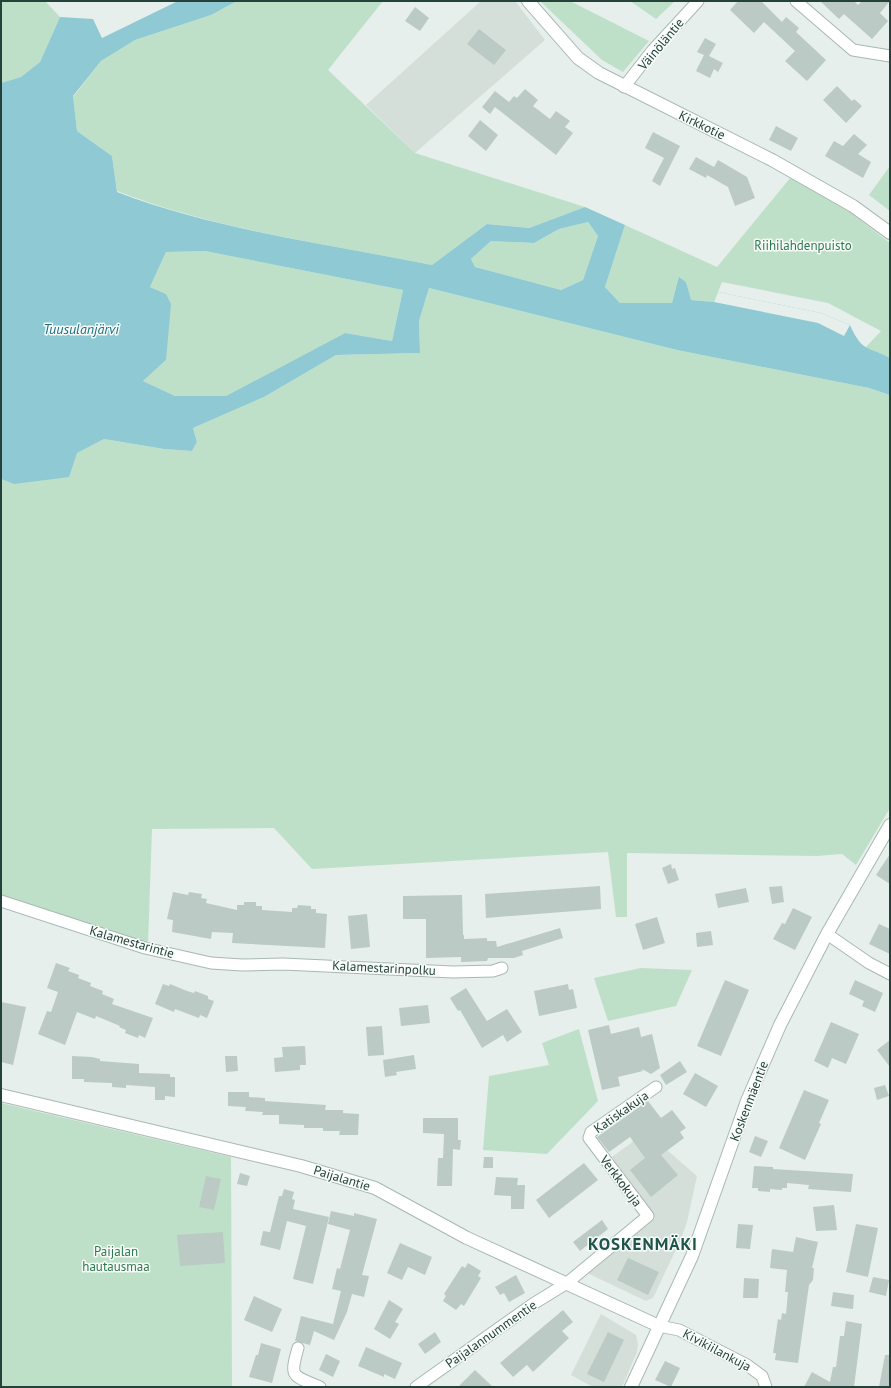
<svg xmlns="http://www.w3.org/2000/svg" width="891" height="1388" font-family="'PT Sans',sans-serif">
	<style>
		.built { fill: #d4dfda }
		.green { fill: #bfe0c8 }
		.water { fill: #8ec9d4; fill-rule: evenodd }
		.pier { fill: #e6efeb }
		.building { fill: #bbcac4 }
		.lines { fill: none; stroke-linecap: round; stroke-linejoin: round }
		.minor-casing { stroke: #a8b8b2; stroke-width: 13 }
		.tertiary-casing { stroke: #a8b8b2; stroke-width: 14 }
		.minor { stroke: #fff; stroke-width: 11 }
		.tertiary { stroke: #fff; stroke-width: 12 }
		.labels { text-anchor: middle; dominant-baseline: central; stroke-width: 3; stroke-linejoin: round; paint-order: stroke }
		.street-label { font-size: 13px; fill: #24423a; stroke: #f7fbf9 }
		.park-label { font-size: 13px; fill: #2d7a4b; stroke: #f7fbf9 }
		.water-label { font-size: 14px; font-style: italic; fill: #1c6f80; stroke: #f7fbf9 }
		.district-label { font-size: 17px; font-weight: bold; letter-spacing: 1px; fill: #1f5548; stroke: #f7fbf9 }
	</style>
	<rect width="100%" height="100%" fill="#e6efeb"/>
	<!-- built -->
	<g class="built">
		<path d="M481,1H515L545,40L415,153L366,105Z"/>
		<path d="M646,1132L697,1176L687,1222L681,1239L653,1298L646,1301L587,1273L655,1218L612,1157Z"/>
		<path d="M601,1314L636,1335L638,1344L637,1352L622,1387H593L571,1375Z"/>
	</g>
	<!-- green -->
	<g class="green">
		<path d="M1,1H45L60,17L40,62L21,77L1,83Z"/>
		<path d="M237,1H383L328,70L415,153L585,207L529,228L487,224L432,265C327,244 217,230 117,191L112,156L77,131L73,97L101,61L135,40L211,15Z"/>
		<path d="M540,1H570L649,41L623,72L602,60Z"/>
		<path d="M630,1H675L656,19Z"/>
		<path d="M890,166V211L869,195Z"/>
		<path d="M791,177L848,211L890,243V358L865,348L881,331L828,303L722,282L714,302L690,300L686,282L680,278L672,303H620L605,287L625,225L717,267Z"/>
		<path d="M588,222L598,236L583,280L561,290L475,267L471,259L491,241L534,243L559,229Z"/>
		<path d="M205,251L403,290L392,341L345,333L226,396H175L143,381L166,360V294L150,287L166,252Z"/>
		<path d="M429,288L677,350L869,388L890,395V808L856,865L842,854L817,856L627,853V917H616L608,852L312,869L274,828L152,829L148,945L1,896V479L14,484L104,439L164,449L192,451L197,442L193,428L264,397L336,355L420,353L419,321Z"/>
		<path d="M641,968L692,970L676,1006L608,1021L594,978Z"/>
		<path d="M579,1029L598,1101L547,1154L483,1150L489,1076L549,1065L542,1043Z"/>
		<path d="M1,1103L231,1157L232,1387H1Z"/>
	</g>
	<!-- water -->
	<path class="water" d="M178,1H237L211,15L135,40L101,61L73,96L77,131L112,156L117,192C216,230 328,244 432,265L487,224L529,228L585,207L625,225L605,287L620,303H672L679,277L686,282L691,300L714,302L718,292L821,313L850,325C862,352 867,346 890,358V395L869,388L677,350L429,288L419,321L420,353L336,355L264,397L193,428L197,442L192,451L164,449L104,439L77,453L69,477L14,484L1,479V83L21,77L40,62L60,17L93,19L102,38ZM588,222L598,236L583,280L561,290L475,267L471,259L491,241L534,243L559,229ZM205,251L403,290L392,341L345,333L226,396H175L143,381L166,360L171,304L166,294L150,287L166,252Z"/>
	<!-- pier -->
	<path class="pier" d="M718,292L821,313L850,325L844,336L818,323L714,302Z"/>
	<!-- building -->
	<g class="building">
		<path d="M738,1H761L782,22L786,17L799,28L796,32L826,60L807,81L785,61L795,51L764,22L754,33L730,10Z"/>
		<path d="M820,1H854L858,5L862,1H890L880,13L888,21L872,39L844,14L839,19Z"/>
		<path d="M415,7L429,18L420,31L405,21Z"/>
		<path d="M479,29L506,50L494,65L467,44Z"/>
		<path d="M705,38L716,44L709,56L723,63L718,72L714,69L710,78L696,71L704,55L697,52Z"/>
		<path d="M837,86L852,101L854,99L862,106L846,123L823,100Z"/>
		<path d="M525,89L538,100L533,106L550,119L556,111L570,121L565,127L573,133L556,155L495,107L490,114L482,107L495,91L509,102L514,96L517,98Z"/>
		<path d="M480,120L498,135L486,151L468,136Z"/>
		<path d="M776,126L798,138L791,151L769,140Z"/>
		<path d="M653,132L680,146L660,186L652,181L664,158L645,148Z"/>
		<path d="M854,134L867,145L858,154L871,162L863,178L825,156L834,141L843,146Z"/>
		<path d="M696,157L714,167L718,160L747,177L755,198L735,206L728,187L707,175L706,178L689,169Z"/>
		<path d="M890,854V884L876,875Z"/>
		<path d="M671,864L672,869L675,868L679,880L668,884L662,868Z"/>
		<path d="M600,886L601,909L486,918L485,894Z"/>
		<path d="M782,886L784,902L772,904L769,887Z"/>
		<path d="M746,888L749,902L718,908L715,894Z"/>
		<path d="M173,892L188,895L189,892L202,894L201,898L207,899L206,903L237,910V905H244V902H256V906H262V910L292,912V908H297L298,905L311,906V909H316V913L327,914L325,948L232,943L233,933L212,932L211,939L172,932L173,920L167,919Z"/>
		<path d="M462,895L463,935H464V939L487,938V941H496L497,947L560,928L563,938L522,951L523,955L514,958H488L487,961L461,962V957L426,958V919H403V896Z"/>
		<path d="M793,908L812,917L795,950L773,939L782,923L785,924Z"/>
		<path d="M367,914L370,947L351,949L348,916Z"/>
		<path d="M657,917L665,943L643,950L635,924Z"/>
		<path d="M879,924L890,929V954L869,944Z"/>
		<path d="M711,931L713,945L697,947L696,933Z"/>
		<path d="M56,963L70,968L68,971L79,975L78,978L91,983L90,986L103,991L102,994L114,999L112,1004L153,1018L145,1038L139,1035L138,1038L125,1033L126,1030L119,1027L120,1026L96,1016L95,1019L77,1012L65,1045L38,1034L47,1011L51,1012L58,992L47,988Z"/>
		<path d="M725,980L749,990L721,1056L697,1046Z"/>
		<path d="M855,980L883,993L875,1012L862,1006L864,1001L849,994Z"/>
		<path d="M163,984L169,986L170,984L187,991L194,993L195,991L208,996V999L214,1001L207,1018L200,1015L199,1018L175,1009L174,1012L155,1004Z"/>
		<path d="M568,984L569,990L573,989L577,1008L539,1016L534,991Z"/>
		<path d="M466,988L487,1021L507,1009L522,1032L507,1042L503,1035L482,1048L460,1010L458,1011L450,998Z"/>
		<path d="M1,1002L26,1007L13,1065L1,1062Z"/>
		<path d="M428,1005L430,1023L401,1026L399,1008Z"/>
		<path d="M831,1022L859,1034L846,1064L832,1058L828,1068L814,1061Z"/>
		<path d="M609,1025L611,1034L639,1027L641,1037L652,1034L660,1068L651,1074L642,1069L643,1071L618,1077L620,1086L602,1090L588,1030Z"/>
		<path d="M382,1026L384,1055L368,1056L366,1027Z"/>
		<path d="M890,1040V1067L877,1050Z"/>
		<path d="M305,1046L306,1065H300V1070L275,1072L274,1058L283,1057L282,1047Z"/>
		<path d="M414,1055L416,1069L396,1072L397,1075L385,1077L383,1060Z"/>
		<path d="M72,1056L92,1057L100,1059V1061L139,1064V1073L170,1074V1077H175V1097L165,1096V1100H155V1087L126,1085V1088L112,1087V1083L84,1082V1079H72Z"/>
		<path d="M225,1056H237L238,1071L226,1072Z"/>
		<path d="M680,1061L687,1072L666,1085L660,1075Z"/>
		<path d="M695,1073L718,1086L706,1107L683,1094Z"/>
		<path d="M885,1085L889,1096L877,1100L874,1088Z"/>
		<path d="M804,1090L829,1100L819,1123L821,1124L805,1160L779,1148Z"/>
		<path d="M228,1092H249V1097L265,1098V1101L326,1105L325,1110H343V1113L359,1114L358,1135H339L340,1131H323V1128H304V1125L279,1124V1115H262L263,1112L245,1111L246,1107L228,1106Z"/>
		<path d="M648,1101L661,1118L672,1110L686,1128L680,1132L684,1138L661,1155L678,1175L651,1197L630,1170L645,1158L630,1137L609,1152L597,1137Z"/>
		<path d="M423,1118H458V1140H461L460,1150L453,1149L452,1186H437L438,1158H443L444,1134L423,1133Z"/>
		<path d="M755,1136L768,1141L761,1157L749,1152Z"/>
		<path d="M484,1157H493V1168H483Z"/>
		<path d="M584,1163L598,1180L549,1218L536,1200Z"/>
		<path d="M754,1166L773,1167V1169L853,1174L851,1192L808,1189L809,1185L787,1183V1188H782V1190L770,1189V1192L758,1191V1188H752Z"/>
		<path d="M240,1173L250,1176L247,1186L237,1184Z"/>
		<path d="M206,1176L221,1179L214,1210L199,1207Z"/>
		<path d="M496,1177L518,1178L517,1185H525L524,1209H511V1196L494,1195Z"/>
		<path d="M284,1189L294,1192L292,1199L295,1200L293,1209L329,1217L313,1284L293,1279L306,1226L287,1221L280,1250L260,1245L263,1231L270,1232L279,1196H282Z"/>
		<path d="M834,1205L837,1230L816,1231L813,1207Z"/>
		<path d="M331,1211L354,1216V1213L377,1219L362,1275L369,1276L364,1297L352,1294L347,1312L334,1340L314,1331L310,1345L295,1341L301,1316L333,1324L341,1291L332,1289L337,1268L340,1269L350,1230L328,1224Z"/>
		<path d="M602,1220L608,1229L580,1251L573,1242Z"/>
		<path d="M738,1224L753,1225L750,1249L736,1248Z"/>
		<path d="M856,1224L878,1228L868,1277L846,1272Z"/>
		<path d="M223,1232L225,1263L180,1266L177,1235Z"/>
		<path d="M796,1237L818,1242L812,1268H814L813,1280L809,1285L798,1363L775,1360L776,1353H773L778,1319L781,1320L782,1313L786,1314L788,1292H785L787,1270L770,1268L772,1249L793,1252Z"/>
		<path d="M400,1243L432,1257L425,1275L408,1267L402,1280L387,1273Z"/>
		<path d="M628,1258L659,1272L648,1295L617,1280Z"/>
		<path d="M468,1263L481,1271L478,1276L481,1278L464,1306L461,1304L456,1310L443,1301L446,1296L444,1294L462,1266L465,1268Z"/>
		<path d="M516,1275L525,1293L509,1302L504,1293L500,1295L495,1287Z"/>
		<path d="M873,1277L889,1280L886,1296L869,1292Z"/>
		<path d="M744,1278L759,1279L758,1298H743Z"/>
		<path d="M833,1292L854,1295L853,1309L831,1306Z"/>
		<path d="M254,1296L282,1309L272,1332L244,1320Z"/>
		<path d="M389,1300L403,1309L395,1322L399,1324L390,1339L374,1329Z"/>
		<path d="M563,1310L573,1322L562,1331L569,1338L533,1372L527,1365L513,1377L500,1363Z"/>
		<path d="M846,1321L862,1324L854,1387H804L812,1372L830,1382L833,1367H836L840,1336H844Z"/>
		<path d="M435,1332L441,1342L425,1354L418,1344Z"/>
		<path d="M608,1332L624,1340L604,1382L587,1374Z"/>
		<path d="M261,1343L281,1349L272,1383L249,1377L256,1355H258Z"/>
		<path d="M366,1347L402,1363L395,1379L384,1374V1377L358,1366Z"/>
		<path d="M326,1354L340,1361L333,1377L319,1370Z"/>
		<path d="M885,1355H890V1387H879Z"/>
		<path d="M665,1361L680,1368L671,1387L655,1380Z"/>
		<path d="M475,1370L493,1387H458Z"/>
	</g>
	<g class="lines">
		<defs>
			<g id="minor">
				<path d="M796,1L853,50L890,56"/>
				<path d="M624,87L652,51L698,1"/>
				<path d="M1,901L145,948L211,963L242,965L283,964L453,972L493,971L502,968"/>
				<path d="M827,934L869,963L890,974"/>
				<path d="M659,1326L679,1330L747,1365L762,1376L766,1387"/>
				<path d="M298,1348C289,1379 293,1375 320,1387"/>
				<path d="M416,1387L533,1304L567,1283L648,1216L589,1138L591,1132L656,1087"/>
			</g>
			<g id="tertiary">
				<path d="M528,1L578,58L599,73L772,160L853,206L890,233"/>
				<path d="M1,1095L301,1166L375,1188L467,1238L659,1326"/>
				<path d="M631,1387L692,1256L747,1101L780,1025L827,934L890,825"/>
			</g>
		</defs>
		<!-- minor casing -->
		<use href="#minor" class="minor-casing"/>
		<!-- tertiary casing -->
		<use href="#tertiary" class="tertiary-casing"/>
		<!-- minor -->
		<use href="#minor" class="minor"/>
		<!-- tertiary -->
		<use href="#tertiary" class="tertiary"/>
	</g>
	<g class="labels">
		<!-- street labels -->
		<g class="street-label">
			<text transform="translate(661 44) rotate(-50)">Väinöläntie</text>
			<text transform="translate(702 125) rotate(26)">Kirkkotie</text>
			<text transform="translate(132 942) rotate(16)">Kalamestarintie</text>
			<text transform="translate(384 968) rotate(3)">Kalamestarinpolku</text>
			<text transform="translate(749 1101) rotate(-69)">Koskenmäentie</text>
			<text transform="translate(621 1112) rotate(-35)">Katiskakuja</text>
			<text transform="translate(342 1178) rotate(17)">Paijalantie</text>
			<text transform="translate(621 1181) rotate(53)">Verkkokuja</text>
			<text transform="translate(491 1334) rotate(-35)">Paijalannummentie</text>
			<text transform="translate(717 1350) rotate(28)">Kivikiilankuja</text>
		</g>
		<!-- park labels -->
		<g class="park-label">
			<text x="803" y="245">Riihilahdenpuisto</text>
			<text x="116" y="1251">Paijalan<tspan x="116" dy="15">hautausmaa</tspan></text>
		</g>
		<!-- water labels -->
		<g class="water-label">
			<text x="81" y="329">Tuusulanjärvi</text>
		</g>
		<!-- district labels -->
		<g class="district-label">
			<text x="643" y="1244">KOSKENMÄKI</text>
		</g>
	</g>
	<!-- border -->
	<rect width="891" height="1388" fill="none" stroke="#24423a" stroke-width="4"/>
</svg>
